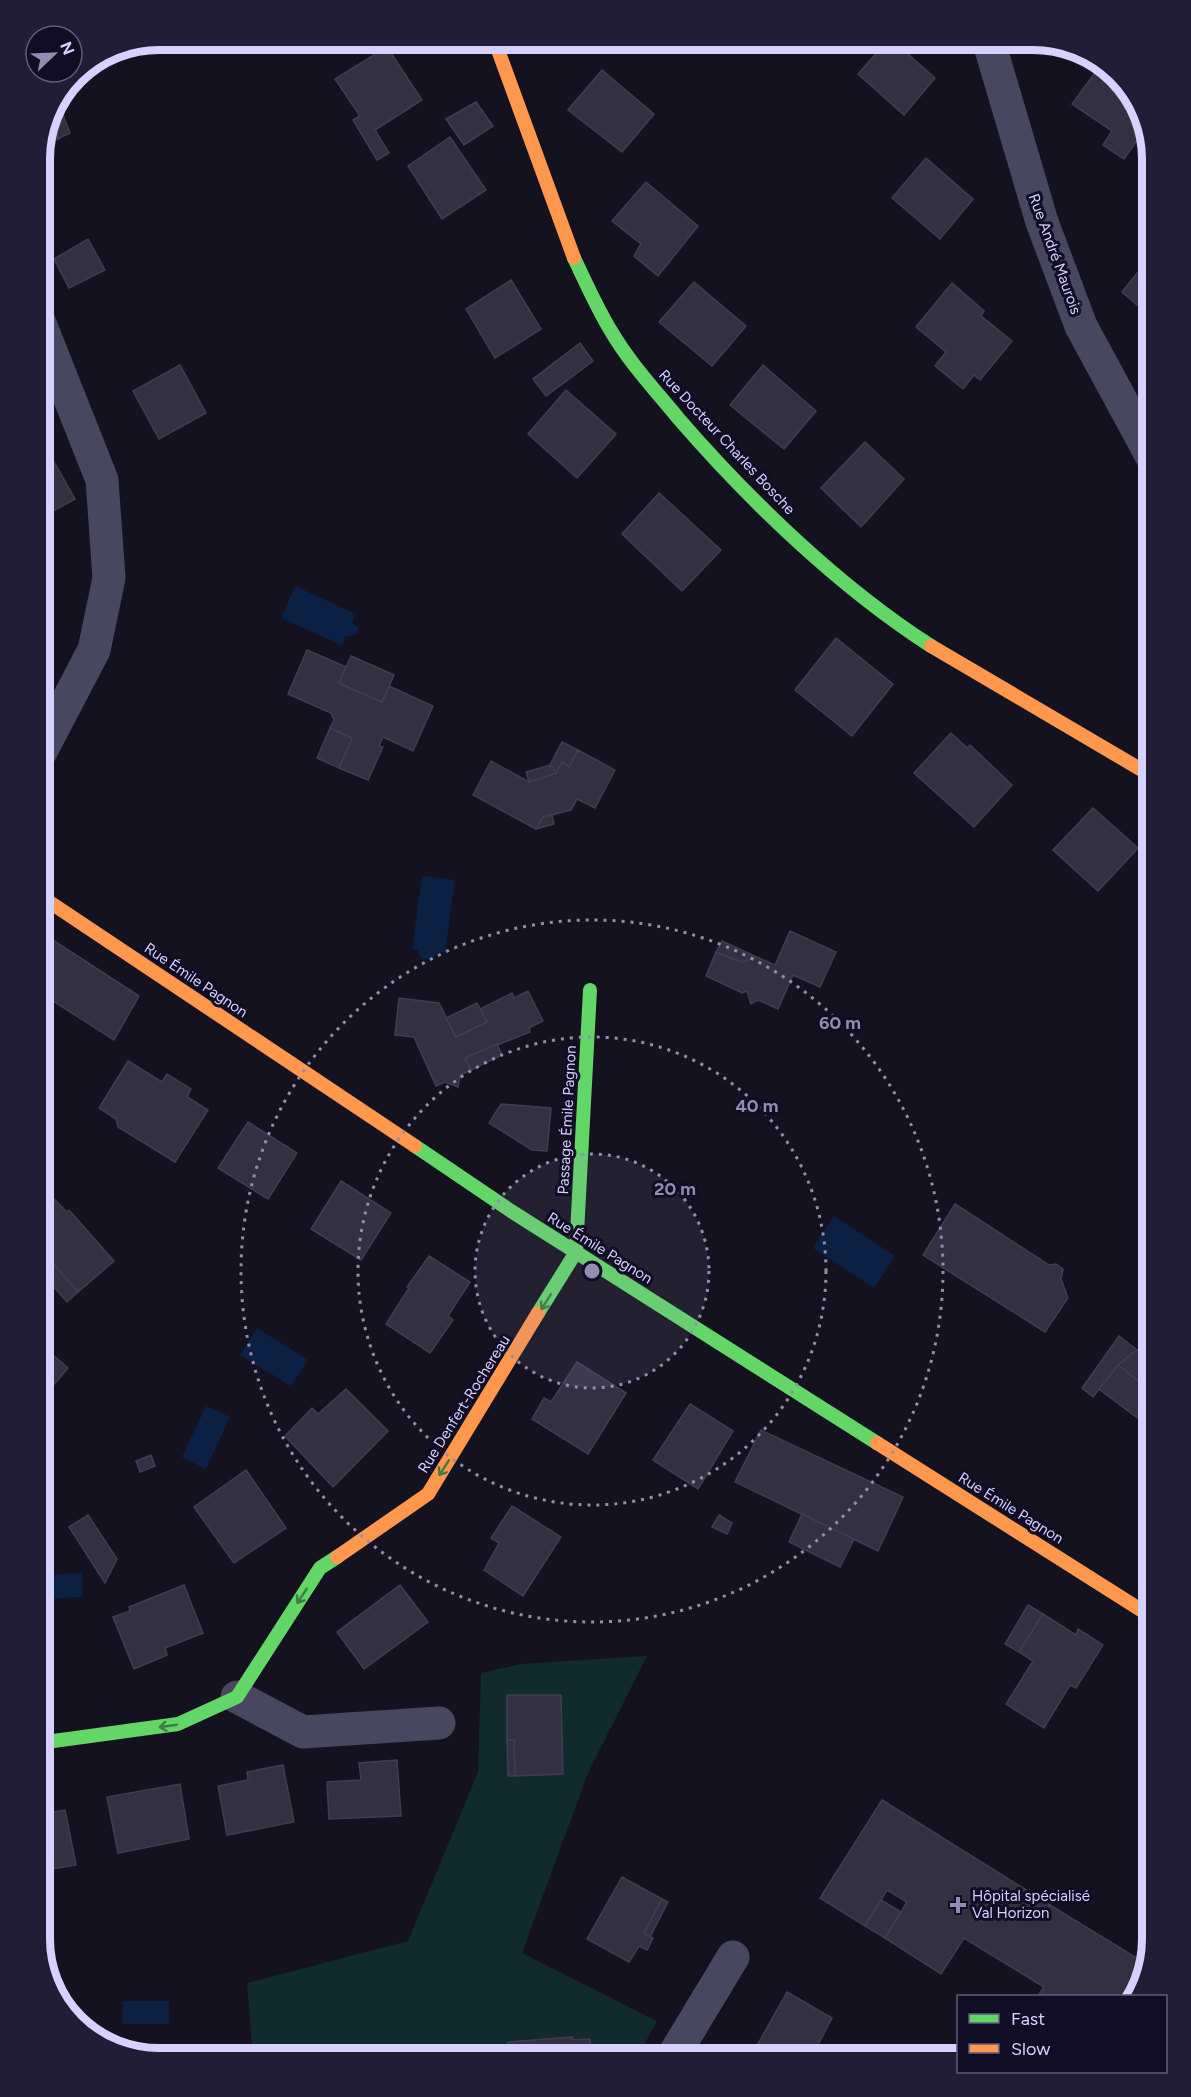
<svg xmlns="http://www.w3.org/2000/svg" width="1191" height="2097" font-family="Figtree,sans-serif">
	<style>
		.green { fill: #112a2b }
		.water { fill: #0b2043 }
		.building { fill: #323041; stroke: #413c53; stroke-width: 1.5 }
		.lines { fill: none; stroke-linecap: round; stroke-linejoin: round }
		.street { stroke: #484760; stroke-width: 33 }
		.fast { stroke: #63d668; stroke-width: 14 }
		.slow { stroke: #ff974d; stroke-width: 14 }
		.oneway { stroke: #3e7c49 }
		.ring { fill: none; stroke: #928eb1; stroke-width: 3; stroke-dasharray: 3 6 }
		.poi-dot { fill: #928eb1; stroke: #110d24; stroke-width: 2 }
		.labels { text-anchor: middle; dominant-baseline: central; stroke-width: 6; stroke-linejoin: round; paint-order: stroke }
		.street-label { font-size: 15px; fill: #d6d1ff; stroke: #110d24 }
		.poi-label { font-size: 15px; fill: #d6d1ff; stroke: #110d24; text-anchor: start }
		.rim { fill: none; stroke: #d6d1ff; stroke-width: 8 }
		.centre { fill: #928eb1; stroke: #110d24; stroke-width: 3 }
		.ring-label { font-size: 18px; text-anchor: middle; font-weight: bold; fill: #928eb1; stroke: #110d24; stroke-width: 6; stroke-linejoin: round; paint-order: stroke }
	</style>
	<rect width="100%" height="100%" fill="#14121f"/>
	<!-- green -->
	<path class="green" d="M647,1656L588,1773L522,1953L657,2021L637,2058H253L247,1983L408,1941L478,1772L481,1673L521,1664Z"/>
	<!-- water -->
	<g class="water">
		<path d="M295,586L356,614L352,622L358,628L356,635L345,637L342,645L281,618Z"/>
		<path d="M422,876L455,880L445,953L439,952L431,960L421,958L418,950L412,949Z"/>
		<path d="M834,1216L895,1256L874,1288L813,1248Z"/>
		<path d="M257,1328L308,1360L291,1386L240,1355Z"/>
		<path d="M206,1406L230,1417L206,1469L182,1457Z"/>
		<path d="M82,1573L83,1597L39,1599V1575Z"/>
		<path d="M123,2001H169V2024H122Z"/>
	</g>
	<!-- building -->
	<g class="building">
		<path d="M889,39H896L911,52L909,55L935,78L904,115L858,74Z"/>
		<path d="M387,47L422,100L375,130L389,153L377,160L353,120L360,116L335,79Z"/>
		<path d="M1102,63L1140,106L1145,129L1124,159L1103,145L1112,131L1072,104Z"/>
		<path d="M602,70L654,114L622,152L568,110Z"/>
		<path d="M57,100L70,133L58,139L48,114Z"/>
		<path d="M476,102L493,126L464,145L446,119Z"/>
		<path d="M48,114L58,139L40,146Z"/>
		<path d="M450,137L486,190L442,219L408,166Z"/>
		<path d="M926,158L973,199L940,239L892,198Z"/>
		<path d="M646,182L698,226L658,276L634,256L641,244L612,221Z"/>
		<path d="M88,239L105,270L69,288L54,259Z"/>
		<path d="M1152,255V318L1122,292Z"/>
		<path d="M511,280L541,329L495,358L466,309Z"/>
		<path d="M694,282L746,326L712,366L659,322Z"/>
		<path d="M952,283L984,311L981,316L1012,341L980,380L974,375L963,389L935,366L946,352L916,327Z"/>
		<path d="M580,343L593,361L546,396L533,379Z"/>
		<path d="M180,365L206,413L159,439L133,391Z"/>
		<path d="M763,365L816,411L784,449L730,405Z"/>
		<path d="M566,390L616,434L577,478L528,434Z"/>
		<path d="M39,436L49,453L39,457Z"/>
		<path d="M865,442L904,479L861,527L821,488Z"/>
		<path d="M49,453L75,499L39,519V457Z"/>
		<path d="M659,493L721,550L682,591L622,534Z"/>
		<path d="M836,638L893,684L852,736L795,690Z"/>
		<path d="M307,650L346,667L339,683L382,702L389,686L433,706L413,751L383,737L379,746L383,747L368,780L339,768L352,738L330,728L334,720L331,713L288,694Z"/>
		<path d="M351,656L394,675L382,702L339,683Z"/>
		<path d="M330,728L352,738L339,768L317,758Z"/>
		<path d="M951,733L967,748L970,745L1012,785L974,827L914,773Z"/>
		<path d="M562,742L578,750L569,767L562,762L556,773L550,765Z"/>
		<path d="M578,750L615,770L595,808L577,799L571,810L543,817L536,829L473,795L491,761L529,782L556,773L562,762L569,767Z"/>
		<path d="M550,765L556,773L529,782L526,772Z"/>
		<path d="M1093,808L1138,848L1098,891L1053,850Z"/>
		<path d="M552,815L554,824L536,829L543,817Z"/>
		<path d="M1152,827V850L1142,840Z"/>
		<path d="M39,931L139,996L114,1040L39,992Z"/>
		<path d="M790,931L836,952L820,987L793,975L778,1009L758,1000L751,1004L747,991L742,993L706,976L716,952L741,962L757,957L775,965Z"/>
		<path d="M722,941L757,957L741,962L716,952Z"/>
		<path d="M528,991L543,1021L529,1028L530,1032L465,1058L471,1070L460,1075L458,1087L445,1082L436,1086L414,1037L395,1035L399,998L439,1003L456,1037L487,1022L480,1009L512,993L514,998Z"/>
		<path d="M477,1003L487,1022L456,1037L446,1018Z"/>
		<path d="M497,1044L502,1055L471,1070L465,1058Z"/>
		<path d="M128,1061L162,1082L167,1074L191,1089L187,1097L208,1110L175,1162L118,1127L116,1119L99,1108Z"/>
		<path d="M501,1104L551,1108L547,1151L532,1150L489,1123Z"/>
		<path d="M248,1122L297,1153L268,1199L218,1168Z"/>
		<path d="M341,1181L391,1213L361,1260L311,1229Z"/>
		<path d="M49,1194L67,1212L69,1210L114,1261L78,1292L39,1248V1203Z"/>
		<path d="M955,1204L1049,1265L1056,1264L1063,1269L1061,1279L1068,1298L1045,1332L923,1255Z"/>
		<path d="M46,1256L78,1292L67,1302L39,1270V1262Z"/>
		<path d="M429,1256L470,1282L448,1316L453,1320L430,1353L386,1324L409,1288L407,1287Z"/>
		<path d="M1119,1336L1137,1350L1118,1365L1093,1397L1082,1388Z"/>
		<path d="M39,1343L68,1368L39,1402Z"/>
		<path d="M1137,1350L1152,1361V1381L1147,1388L1118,1365Z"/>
		<path d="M577,1362L626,1393L588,1454L532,1419L544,1398L551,1402Z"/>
		<path d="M1118,1365L1152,1392L1151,1428L1099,1389Z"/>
		<path d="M346,1389L388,1431L333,1487L285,1436L312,1408L318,1414Z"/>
		<path d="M690,1404L733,1431L698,1489L653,1460Z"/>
		<path d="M761,1430L903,1497L878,1551L735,1482Z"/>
		<path d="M151,1455L155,1466L140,1472L136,1461Z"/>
		<path d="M246,1470L286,1528L234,1563L194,1507Z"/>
		<path d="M512,1506L561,1537L523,1596L484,1570L499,1543L491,1538Z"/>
		<path d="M802,1514L854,1539L840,1567L789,1542Z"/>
		<path d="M88,1515L117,1559L105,1583L69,1527Z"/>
		<path d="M719,1515L732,1523L727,1534L712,1527Z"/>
		<path d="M184,1585L203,1633L165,1648L167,1655L134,1669L113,1617L130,1611L129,1607Z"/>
		<path d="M400,1585L428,1622L364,1669L337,1632Z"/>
		<path d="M1028,1605L1043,1614L1019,1652L1005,1644Z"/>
		<path d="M1043,1614L1076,1635L1078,1629L1103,1645L1076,1688L1070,1685L1044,1728L1006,1704L1033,1661L1019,1652Z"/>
		<path d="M39,1618H43L46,1668H39Z"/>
		<path d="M507,1695H561L563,1774L515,1776L514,1740H507Z"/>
		<path d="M507,1740H514L515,1776H508Z"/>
		<path d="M397,1760L401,1816L329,1819L327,1782L361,1780L359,1763Z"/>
		<path d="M283,1765L294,1822L227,1835L218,1786L248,1780L247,1772Z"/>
		<path d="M180,1784L189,1839L118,1853L107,1797Z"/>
		<path d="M882,1800L1028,1891L1024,1899L1045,1912L1050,1905L1145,1963L1134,1996H1038L1044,1987L964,1938L941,1974L885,1938L907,1902L887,1890L865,1926L820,1898Z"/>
		<path d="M65,1810L76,1865L39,1871V1814Z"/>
		<path d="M622,1877L662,1899L644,1933L653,1938L647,1950L639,1946L629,1962L587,1939Z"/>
		<path d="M1028,1891L1050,1905L1045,1912L1024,1899Z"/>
		<path d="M662,1899L668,1902L650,1937L644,1933Z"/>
		<path d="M881,1900L901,1912L885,1938L865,1926Z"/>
		<path d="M787,1992L832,2018L811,2058H750Z"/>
		<path d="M572,2037L574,2040L590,2039L591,2058H509L508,2042Z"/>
		<path d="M338,2045L340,2058H270V2053Z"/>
		<path d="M442,2053V2058H373Z"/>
	</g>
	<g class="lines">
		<!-- street -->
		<g class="street">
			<path d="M988,39L1042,222L1081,326L1152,457"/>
			<path d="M39,755L94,650L109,578L102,480L39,321"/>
			<path d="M237,1697L303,1732L439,1723"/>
			<path d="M672,2058L733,1957"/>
		</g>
		<!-- fast -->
		<g class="fast">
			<path d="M574,258C586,283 597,308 611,331C629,362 655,390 678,418C749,500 839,587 931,646"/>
			<path d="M415,1146L511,1211L877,1443"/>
			<path d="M538,1313L576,1252L590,990"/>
			<path d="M39,1743L178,1724L237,1697L320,1568L337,1557"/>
		</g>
		<!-- slow -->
		<g class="slow">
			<path d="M494,39L574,258"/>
			<path d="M931,646L1152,776"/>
			<path d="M39,895L415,1146"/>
			<path d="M877,1443L1152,1617"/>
			<path d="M337,1557L428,1494L538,1313"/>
		</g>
	</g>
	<!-- one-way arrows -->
	<defs><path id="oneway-shaft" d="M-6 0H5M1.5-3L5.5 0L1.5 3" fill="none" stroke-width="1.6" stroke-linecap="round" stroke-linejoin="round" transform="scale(1.5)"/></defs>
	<g class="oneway">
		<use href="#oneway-shaft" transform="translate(546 1302) rotate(122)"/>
		<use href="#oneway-shaft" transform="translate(444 1468) rotate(122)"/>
		<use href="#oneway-shaft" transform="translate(302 1596) rotate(123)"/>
		<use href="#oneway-shaft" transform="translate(168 1726) rotate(172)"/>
	</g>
	<!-- distance rings -->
	<circle cx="592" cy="1271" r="117" fill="#928eb1" fill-opacity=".12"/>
	<g class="ring">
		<circle cx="592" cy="1271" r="117"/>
		<circle cx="592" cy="1271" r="234"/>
		<circle cx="592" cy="1271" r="351"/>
	</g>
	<!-- markers -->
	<path class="poi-dot" d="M955 1896h6v6h6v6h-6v6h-6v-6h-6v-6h6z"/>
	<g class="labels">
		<!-- street labels -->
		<g class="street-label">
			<text transform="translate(1055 254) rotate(70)">Rue André Maurois</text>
			<text transform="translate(727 442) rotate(47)">Rue Docteur Charles Bosche</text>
			<text transform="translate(196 980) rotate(34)">Rue Émile Pagnon</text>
			<text transform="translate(567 1120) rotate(-87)">Passage Émile Pagnon</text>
			<text transform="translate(600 1248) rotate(32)">Rue Émile Pagnon</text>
			<text transform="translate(464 1404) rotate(-58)">Rue Denfert-Rochereau</text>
			<text transform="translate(1011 1508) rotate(32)">Rue Émile Pagnon</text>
		</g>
		<!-- poi labels -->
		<g class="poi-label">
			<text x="972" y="1896">Hôpital spécialisé<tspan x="972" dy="17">Val Horizon</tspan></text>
		</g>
	</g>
	<!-- crop -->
	<path d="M0 0H1191V2097H0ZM159 50H1033A109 109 0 0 1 1142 159V1939A109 109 0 0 1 1033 2048H159A109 109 0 0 1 50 1939V159A109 109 0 0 1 159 50Z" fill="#211d36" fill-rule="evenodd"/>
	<path class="rim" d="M159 50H1033A109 109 0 0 1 1142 159V1939A109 109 0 0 1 1033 2048H159A109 109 0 0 1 50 1939V159A109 109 0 0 1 159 50Z"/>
	<circle cx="592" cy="1271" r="9" class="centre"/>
	<g class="ring-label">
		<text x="840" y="1029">60 m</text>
		<text x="757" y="1112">40 m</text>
		<text x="675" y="1195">20 m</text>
	</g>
	<!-- legend -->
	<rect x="957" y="1995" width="210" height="78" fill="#110d24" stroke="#605b7c" stroke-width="1.5"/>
	<rect x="969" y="2014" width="30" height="9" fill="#63d668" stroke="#605b7c" stroke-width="1.5"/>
	<text x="1011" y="2025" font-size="18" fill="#d6d1ff">Fast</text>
	<rect x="969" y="2044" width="30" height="9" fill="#ff974d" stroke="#605b7c" stroke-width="1.5"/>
	<text x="1011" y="2055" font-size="18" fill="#d6d1ff">Slow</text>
	<!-- north arrow -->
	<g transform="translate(54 54) rotate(67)"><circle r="28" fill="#110d24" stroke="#605b7c" stroke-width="1.5"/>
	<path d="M0-4.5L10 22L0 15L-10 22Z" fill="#928eb1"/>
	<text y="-9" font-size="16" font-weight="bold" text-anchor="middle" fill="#d6d1ff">N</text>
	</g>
</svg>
